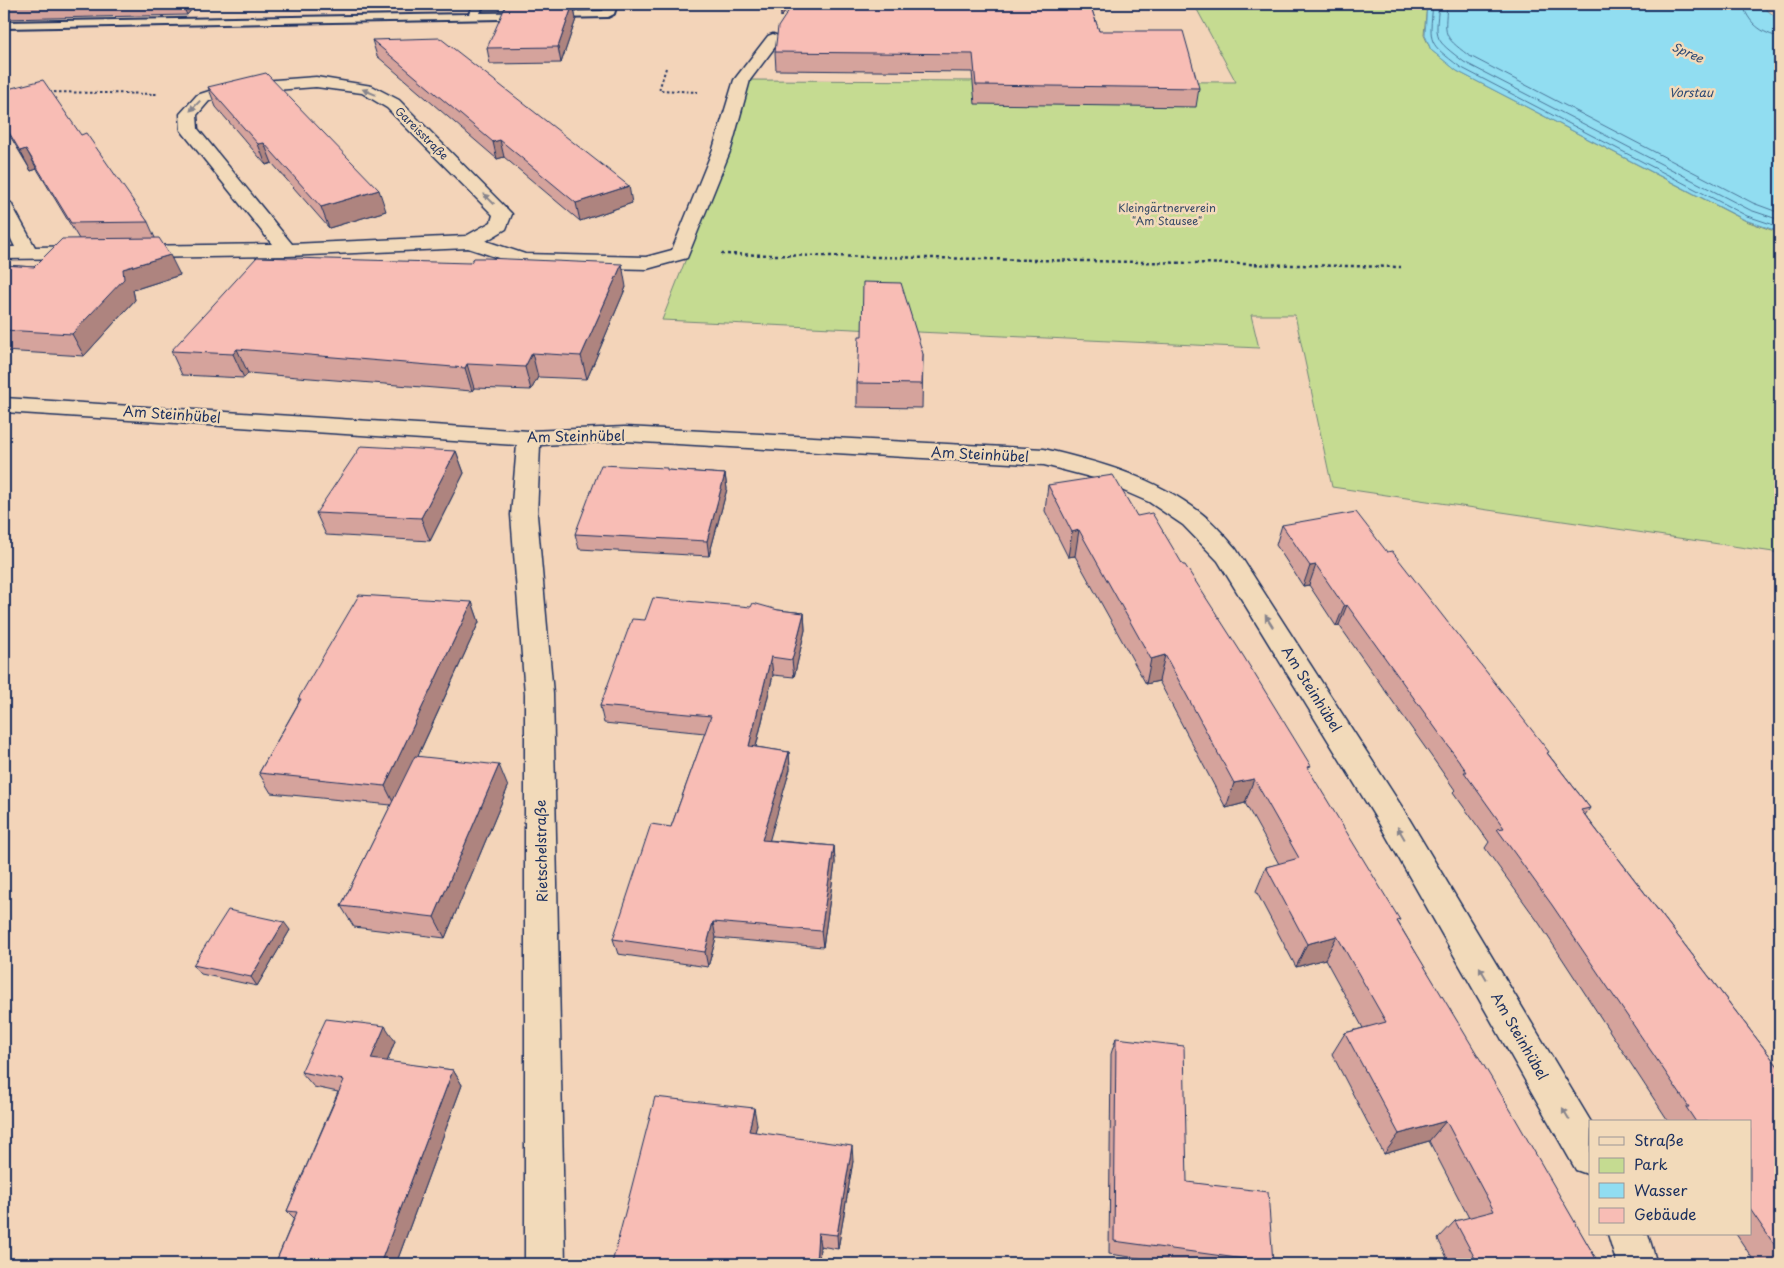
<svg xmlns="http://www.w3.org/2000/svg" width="1784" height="1268" font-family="'Playpen Sans',sans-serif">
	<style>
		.green { fill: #c5db91; stroke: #708578 }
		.water { fill: #91ddf1; stroke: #6297b6 }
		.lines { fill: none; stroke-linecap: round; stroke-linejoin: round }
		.shore { stroke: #4a7599; stroke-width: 1 }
		.lane-casing { stroke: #1b2f5e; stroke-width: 4 }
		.street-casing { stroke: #1b2f5e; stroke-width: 3 }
		.path-far1 { stroke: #1b2f5e; stroke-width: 2; stroke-dasharray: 2.5 2.5; stroke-linecap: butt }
		.path { stroke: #1b2f5e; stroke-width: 2.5; stroke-dasharray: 3 3; stroke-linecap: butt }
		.lane { fill: #f2daba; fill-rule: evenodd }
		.street { fill: #f2daba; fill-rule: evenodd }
		.wall { fill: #d5a39c; stroke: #1b2f5e }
		.shaded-wall { fill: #ae847f; stroke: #1b2f5e }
		.building { fill: #f8bdb5; stroke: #1b2f5e }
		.oneway { fill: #86848c }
		.labels { text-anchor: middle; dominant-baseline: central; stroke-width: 5; stroke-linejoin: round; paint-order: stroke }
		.far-street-label { font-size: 11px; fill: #1b2f5e; stroke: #f2daba }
		.far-park-label { font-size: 11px; fill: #344966; stroke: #f2daba }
		.far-water-label { font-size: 12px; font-style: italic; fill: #2d4974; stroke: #f2daba }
		.street-label { font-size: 14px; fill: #1b2f5e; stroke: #f2daba }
	</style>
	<rect width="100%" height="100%" fill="#f3d4b9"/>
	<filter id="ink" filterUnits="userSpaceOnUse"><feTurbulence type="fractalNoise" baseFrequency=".02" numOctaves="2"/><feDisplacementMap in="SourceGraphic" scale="10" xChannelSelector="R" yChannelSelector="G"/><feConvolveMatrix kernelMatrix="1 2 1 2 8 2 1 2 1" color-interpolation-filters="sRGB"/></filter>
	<g filter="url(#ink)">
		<!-- green -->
		<path class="green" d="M1194,4H1427L1424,35L1431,50L1457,71L1746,221L1780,233V553L1332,487L1295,315H1251L1259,348L662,320L689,251L742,80L1236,82Z"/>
		<!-- water -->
		<path class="water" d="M1427,4H1759L1780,20V232L1745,220L1457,71L1431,50L1425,35Z"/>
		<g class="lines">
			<!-- shore -->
			<g class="shore">
				<path d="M1433,4C1429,45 1428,42 1460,67L1747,216L1780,227"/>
				<path d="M1439,4C1435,42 1434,38 1464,62L1750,210L1780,220"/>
				<path d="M1447,4C1445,36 1442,35 1468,55L1753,203L1780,213"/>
				<path d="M1743,4C1747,22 1762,34 1780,37"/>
			</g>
			<defs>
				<path id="lane" d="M474,4H484L480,13L603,11L606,4H617L614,14L608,17L4,28V22L469,14Z"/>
				<g id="street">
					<path d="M773,34L778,36L781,39L750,80L731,149L687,258L647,269L523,266L468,248L287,256L130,258L123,256L120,252L123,248L130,246L272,244L184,134L181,130L180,114L197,95L234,83L316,77L372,86L399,100L512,214L506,229L486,241L525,254L646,257L672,250L713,149L734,80L768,36ZM316,87L362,93L387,108L493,215L491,222L466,236L292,244L198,129L197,115L209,101L236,93Z"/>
					<path d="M4,201L11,203L13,207L35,247L87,246L94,248L97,252L94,256L87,258L4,259V247H15L4,225Z"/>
					<path d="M4,398L529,431L625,427L1044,449C1099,462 1155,477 1201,513C1214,523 1225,536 1236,549L1402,807L1591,1122L1590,1175L1576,1170L1380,825L1218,561L1183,525L1149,502L1094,478L1044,465L625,441L540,445L537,515L553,694L565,1264H525V694L511,515L517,445L4,412Z"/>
					<path d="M1608,1234H1648L1657,1264H1617Z"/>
				</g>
			</defs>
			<!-- lane casing -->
			<use href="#lane" class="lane-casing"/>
			<!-- street casing -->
			<use href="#street" class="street-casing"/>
			<!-- path-far1 -->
			<g class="path-far1">
				<path d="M666,68L659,90L698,92"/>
				<path d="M49,92L158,94"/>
			</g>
			<!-- path -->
			<path class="path" d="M721,254L1401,267"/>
			<!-- lane -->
			<use href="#lane" class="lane"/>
			<!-- street -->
			<use href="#street" class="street"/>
		</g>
		<!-- wall -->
		<g class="wall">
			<path d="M4,4H196L187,15L4,19Z"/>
			<path d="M512,4H582L579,10H574L576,19L561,63L490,64L487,48L512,5Z"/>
			<path d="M781,4H1090L1099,31L1199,88L1196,107L975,104L972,72L776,70L775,52L792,5H791L781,17Z"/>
			<path d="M372,40L632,203L580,221L504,157L497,159L377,56Z"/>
			<path d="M208,87L386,211L329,228L272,163L266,165L216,107Z"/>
			<path d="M4,90L81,135L148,222L155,238L180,275L133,290L135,300L84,356L4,351V265L34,267L79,239L37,169L31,171L4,126Z"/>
			<path d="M470,263L626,287L587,379L538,377L531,390L474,388L472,391L248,373L244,378L182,375L171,351Z"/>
			<path d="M923,354L922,408L857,407V383Z"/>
			<path d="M456,451L464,473L430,541L326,535L316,513Z"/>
			<path d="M668,470L725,474L727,489L709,556L579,549L575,534Z"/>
			<path d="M1048,485L1137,516L1183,565L1309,771L1599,1264H1450L1438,1239L1455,1221L1469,1218L1429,1141L1384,1154L1332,1054L1345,1033L1363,1028L1325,959L1296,967L1256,891L1266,867L1279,864L1245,803L1226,808L1159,681L1146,684L1075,556L1068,557L1045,511Z"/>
			<path d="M1282,525L1387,552L1548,754L1590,808L1585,815L1780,1069V1264H1756L1736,1234H1750V1122H1669L1539,923L1485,848L1489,842L1453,792L1455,790L1339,625L1336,626L1309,585L1303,586L1276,545Z"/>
			<path d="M472,602L479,622L418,756L508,787L445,938L354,927L341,906L391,805L271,793L259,773L299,702L298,699Z"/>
			<path d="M778,610L804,613L805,630L794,677L773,675L756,747L789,752L790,769L769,840L834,846L835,863L823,947L716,938L708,967L618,954L613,939L671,827L705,733L604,723L600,706L645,620Z"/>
			<path d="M290,930L257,986L201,974L193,965Z"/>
			<path d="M1116,1038L1187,1182L1273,1263L1272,1264H1181L1109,1254L1111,1054Z"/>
			<path d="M395,1041L387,1062L453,1070L462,1085L396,1264H275L294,1218L287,1211L338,1092L314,1087L301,1072Z"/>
			<path d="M757,1124L755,1132L853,1161L838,1249L820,1246L819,1264H613L612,1263Z"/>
		</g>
		<!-- shaded-wall -->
		<g class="shaded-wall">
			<path d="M182,4H196L187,15Z"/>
			<path d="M573,4L576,19L561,63L558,47Z"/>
			<path d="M578,4H582L579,10Z"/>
			<path d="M781,4H791V5L781,17Z"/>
			<path d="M500,140L504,157L497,159L493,142Z"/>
			<path d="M264,143L272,163L266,165L258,144Z"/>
			<path d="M26,149L37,169L31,171L20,151Z"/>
			<path d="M629,186L632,203L580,221L576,203Z"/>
			<path d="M379,190L386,211L329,228L321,207Z"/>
			<path d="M170,255L180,275L133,290L135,300L84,356L72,334L123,269Z"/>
			<path d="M622,264L626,287L587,379L581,356Z"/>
			<path d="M237,349L248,373L244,378L233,354Z"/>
			<path d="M532,353L538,377L531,390L525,367Z"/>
			<path d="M467,364L474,388L472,391L465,368Z"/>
			<path d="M456,451L464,473L430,541L421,518Z"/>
			<path d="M725,474L727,489L709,556L707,541Z"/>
			<path d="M1079,530L1075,556L1068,557L1072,532Z"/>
			<path d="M1316,565L1309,585L1303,586L1310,566Z"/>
			<path d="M472,602L479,622L395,806L385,786Z"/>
			<path d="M1347,605L1339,625L1336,626L1344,606Z"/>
			<path d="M804,613L805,630L794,677L792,660Z"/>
			<path d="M1165,655L1159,681L1146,684L1151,659Z"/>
			<path d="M771,657L773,675L752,763L749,746Z"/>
			<path d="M789,752L790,769L765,856L762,840Z"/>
			<path d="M499,765L508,787L445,938L434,917Z"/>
			<path d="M1254,779L1245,803L1226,808L1234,783Z"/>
			<path d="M834,846L835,863L823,947L821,931Z"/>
			<path d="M284,922L290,930L257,986L251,977Z"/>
			<path d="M713,922L716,938L708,967L705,952Z"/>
			<path d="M1337,936L1325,959L1296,967L1307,944Z"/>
			<path d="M385,1026L395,1041L382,1075L371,1059Z"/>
			<path d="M453,1070L462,1085L396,1264H380Z"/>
			<path d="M754,1108L757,1124L752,1146L749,1131Z"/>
			<path d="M1446,1121L1429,1141L1384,1154L1399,1134Z"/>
			<path d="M852,1146L853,1161L838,1249L837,1235Z"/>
			<path d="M818,1233L820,1246L819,1264H816Z"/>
		</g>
		<!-- building -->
		<g class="building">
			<path d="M573,4L558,47L487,48L506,5Z"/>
			<path d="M793,4H1090L1099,31H1183L1199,88L976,85L973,54L775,52L778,27Z"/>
			<path d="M440,38L629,186L576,203L500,140L493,142L372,40Z"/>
			<path d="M266,73L379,190L321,207L264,143L258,144L208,87Z"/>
			<path d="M43,80L81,135L86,133L148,222L71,223L26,149L20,151L4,124V90Z"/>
			<path d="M159,238L170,255L123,269L124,279L72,334L4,330V265L34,267L62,239Z"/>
			<path d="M257,257L470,263L474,258H486L622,264L581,356L532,353L525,367L467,364L465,368L237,349L233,354L171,351Z"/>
			<path d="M863,282L901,283L923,354L922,384L857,383L859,336H862Z"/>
			<path d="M361,446L456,451L421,518L316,513Z"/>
			<path d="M601,465L667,468V470L725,474L707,541L575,534Z"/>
			<path d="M1113,475L1137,516L1152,513L1183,565H1185L1244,657L1311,766L1307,767L1400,920L1397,921L1507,1104L1599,1264H1478L1455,1221L1494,1211L1446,1121L1399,1134L1345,1033L1386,1022L1337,936L1307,944L1266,867L1299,858L1254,779L1234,783L1165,655L1151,659L1079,530L1072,532L1048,485Z"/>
			<path d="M1356,512L1387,552L1392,551L1549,752L1547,753L1590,808L1581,810L1780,1069V1253L1750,1209V1122H1696L1686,1107H1689L1552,905L1497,829L1504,828L1464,772H1467L1347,605L1344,606L1316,565L1310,566L1282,525Z"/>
			<path d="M359,595L472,602L385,786L259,773L301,699H298Z"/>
			<path d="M653,598L751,607L753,603L778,610L804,613L792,660L771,657L749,746L789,752L762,840L834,846L821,931L713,922L705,952L613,939L651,824L671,827L711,716L600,706L632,619L645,620Z"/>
			<path d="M415,756L499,765L434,917L341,906Z"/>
			<path d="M228,910L284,922L251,977L193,965Z"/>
			<path d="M326,1019L385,1026L371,1059L453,1070L380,1264H275L297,1212L287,1211L344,1080L301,1072Z"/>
			<path d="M1116,1038L1184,1046L1187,1182L1268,1192L1273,1263L1114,1241Z"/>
			<path d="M655,1097L754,1108L749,1131L852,1146L837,1235L818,1233L816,1264H619L612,1263Z"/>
		</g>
		<!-- one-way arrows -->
		<defs><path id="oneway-solid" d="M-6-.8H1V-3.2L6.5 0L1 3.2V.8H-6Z" transform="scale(1.25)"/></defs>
		<g class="oneway">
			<use href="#oneway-solid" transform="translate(369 92) rotate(-157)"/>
			<use href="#oneway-solid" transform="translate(195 106) rotate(134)"/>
			<use href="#oneway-solid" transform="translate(489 199) rotate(-135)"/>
			<use href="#oneway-solid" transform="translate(1269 621) rotate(-122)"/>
			<use href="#oneway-solid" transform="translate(1401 833) rotate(-120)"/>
			<use href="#oneway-solid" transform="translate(1483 973) rotate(-120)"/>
			<use href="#oneway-solid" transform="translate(1566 1114) rotate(-120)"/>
		</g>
	</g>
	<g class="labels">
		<!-- far-street labels -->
		<g class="far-street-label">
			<text transform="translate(422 133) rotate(45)">Gareisstraße</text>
		</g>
		<!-- far-park labels -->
		<g class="far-park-label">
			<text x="1167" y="207">Kleingärtnerverein<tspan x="1167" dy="13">"Am Stausee"</tspan></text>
		</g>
		<!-- far-water labels -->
		<g class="far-water-label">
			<text transform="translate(1688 52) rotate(24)">Spree</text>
			<text x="1691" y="92">Vorstau</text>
		</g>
		<!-- street labels -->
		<g class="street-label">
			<text transform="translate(172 414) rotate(4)">Am Steinhübel</text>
			<text transform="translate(576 436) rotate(-1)">Am Steinhübel</text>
			<text transform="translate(980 454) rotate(3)">Am Steinhübel</text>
			<text transform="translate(1312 689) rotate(58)">Am Steinhübel</text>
			<text transform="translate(541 851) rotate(-91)">Rietschelstraße</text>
			<text transform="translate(1520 1036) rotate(60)">Am Steinhübel</text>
		</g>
	</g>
	<!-- margin -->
	<rect width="1784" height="1268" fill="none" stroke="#f2daba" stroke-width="20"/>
	<rect x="10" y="10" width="1764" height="1248" fill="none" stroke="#1b2f5e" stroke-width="2" filter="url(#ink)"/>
	<!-- legend -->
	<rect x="1589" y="1120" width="162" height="115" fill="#f2daba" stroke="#9c9695"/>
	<rect x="1599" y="1137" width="25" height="8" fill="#f2daba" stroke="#9c9695"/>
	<text x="1634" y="1146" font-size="15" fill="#1b2f5e">Straße</text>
	<rect x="1599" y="1158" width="25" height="15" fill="#c5db91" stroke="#9c9695"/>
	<text x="1634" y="1170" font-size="15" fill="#1b2f5e">Park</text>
	<rect x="1599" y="1183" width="25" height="15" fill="#91ddf1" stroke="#9c9695"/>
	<text x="1634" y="1196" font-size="15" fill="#1b2f5e">Wasser</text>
	<rect x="1599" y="1208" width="25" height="15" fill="#f8bdb5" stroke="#9c9695"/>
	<text x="1634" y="1220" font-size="15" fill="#1b2f5e">Gebäude</text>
</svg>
